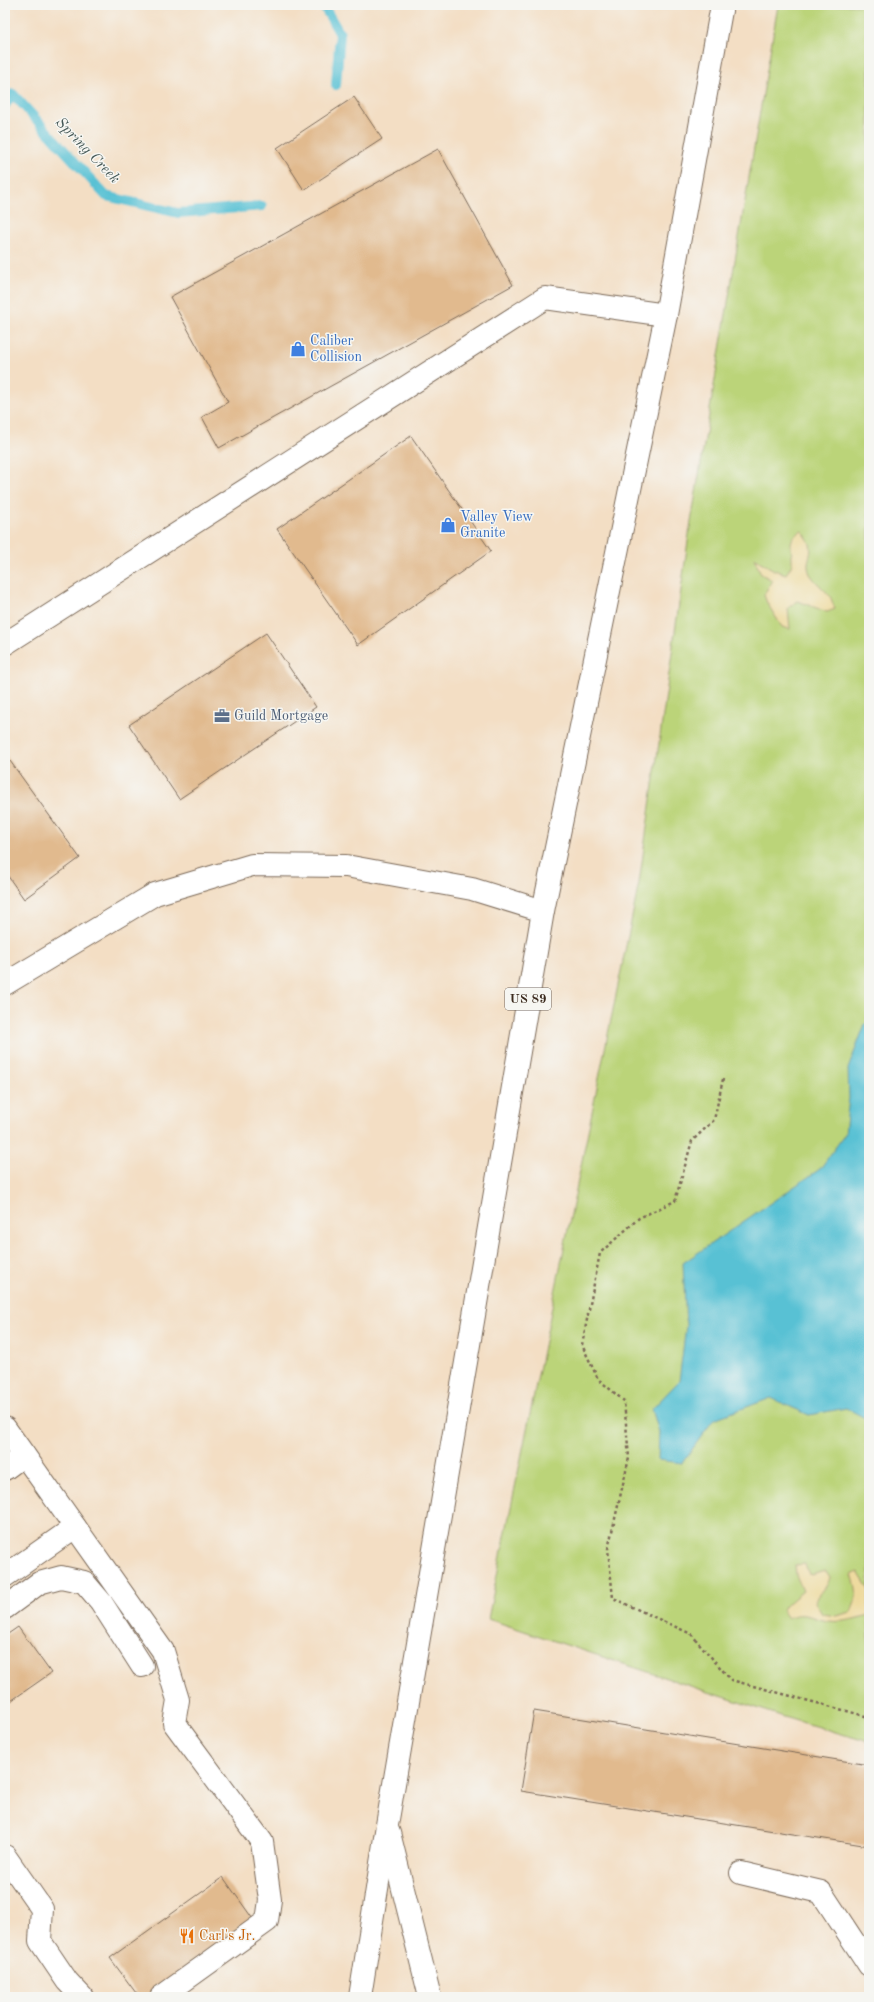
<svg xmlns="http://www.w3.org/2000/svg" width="874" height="2002" font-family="'Old Standard TT',serif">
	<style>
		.green { fill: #bbd479; stroke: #7b7f4c }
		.sand { fill: #eeda9e; stroke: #94825e }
		.water { fill: #58c1d4; stroke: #4a7679 }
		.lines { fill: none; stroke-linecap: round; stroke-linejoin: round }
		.stream { stroke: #58c1d4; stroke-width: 10 }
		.building { fill: #e1ba8e }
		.minor-casing { stroke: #7b6958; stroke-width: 24 }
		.highway-casing { stroke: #7b6958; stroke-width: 24 }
		.path { stroke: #7b6958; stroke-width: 2.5; stroke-dasharray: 3 3; stroke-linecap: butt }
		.minor { stroke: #fff; stroke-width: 22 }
		.highway { stroke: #fff; stroke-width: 22 }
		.labels { text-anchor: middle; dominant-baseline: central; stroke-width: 3; stroke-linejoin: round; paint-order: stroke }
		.shield { fill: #f6f6f2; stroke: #73675e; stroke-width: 1 }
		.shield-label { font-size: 13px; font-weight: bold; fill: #3b2a1e }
		.shop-label { font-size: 14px; fill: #366cbe; stroke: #f6f6f2; text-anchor: start }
		.service-label { font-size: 14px; fill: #4e5e75; stroke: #f6f6f2; text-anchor: start }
		.food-label { font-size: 14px; fill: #c56008; stroke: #f6f6f2; text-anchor: start }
		.water-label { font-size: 15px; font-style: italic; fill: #445755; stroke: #f6f6f2 }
	</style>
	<rect width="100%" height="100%" fill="#f6f6f2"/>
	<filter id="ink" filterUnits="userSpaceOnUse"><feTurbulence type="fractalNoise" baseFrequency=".025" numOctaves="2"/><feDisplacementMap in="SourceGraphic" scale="8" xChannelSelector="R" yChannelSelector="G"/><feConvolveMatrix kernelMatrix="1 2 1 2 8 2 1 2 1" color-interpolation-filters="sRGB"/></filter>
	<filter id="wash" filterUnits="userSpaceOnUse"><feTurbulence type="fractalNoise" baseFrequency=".012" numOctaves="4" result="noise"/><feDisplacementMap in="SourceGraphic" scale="16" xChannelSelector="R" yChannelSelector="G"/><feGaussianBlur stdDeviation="0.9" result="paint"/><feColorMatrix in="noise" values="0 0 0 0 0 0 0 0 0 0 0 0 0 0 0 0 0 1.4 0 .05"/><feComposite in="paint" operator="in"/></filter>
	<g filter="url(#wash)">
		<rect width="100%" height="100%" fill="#f3dec4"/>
		<!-- green -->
		<path class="green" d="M778,5H869V1742L781,1716L488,1619L639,883L689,534Z"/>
		<!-- sand -->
		<g class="sand">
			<path d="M802,531C821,554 802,556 810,574C815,582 823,588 829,595C832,599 833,605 835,609L827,612L798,601L788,608L790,629L782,627L767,603L764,595L772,580L761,574L754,558L774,570L786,574C788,571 792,566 792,562C793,549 785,539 802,531Z"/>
			<path d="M804,1564L811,1575L826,1571L830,1577C828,1587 820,1592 815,1602L822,1614L836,1616L851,1612C858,1597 858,1590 852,1575L858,1572L869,1590V1615C856,1619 841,1623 828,1621C813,1619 803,1610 788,1618L782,1610L791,1601L803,1591L796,1575L795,1565Z"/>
		</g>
		<!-- water -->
		<path class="water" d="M869,1021V1420L846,1408L809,1415L771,1398L714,1419L682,1463L658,1460L659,1432L652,1409L679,1381L686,1326L683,1263L820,1169L845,1134L849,1098L848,1069L865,1024Z"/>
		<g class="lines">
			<!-- stream -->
			<g class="stream">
				<path d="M323,5L340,34L336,85"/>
				<path d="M5,105L13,94L106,196L178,213L262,206"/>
			</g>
		</g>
		<g id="blocks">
			<!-- building -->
			<g class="building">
				<path d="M354,97L382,139L304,190L277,148Z"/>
				<path d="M438,149L513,285L219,448L202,417L228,402L170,297Z"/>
				<path d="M411,436L491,551L358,645L277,529Z"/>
				<path d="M266,633L316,707L179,799L129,725Z"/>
				<path d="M5,754L80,858L24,899L5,872Z"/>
				<path d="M18,1627L51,1673L5,1705V1636Z"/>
				<path d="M534,1711L869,1765V1846L521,1791Z"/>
				<path d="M223,1877L255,1922L150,1997H139L110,1958Z"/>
			</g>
		</g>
	</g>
	<g filter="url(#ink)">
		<use href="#blocks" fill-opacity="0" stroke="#7b6958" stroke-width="1"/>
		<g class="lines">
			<defs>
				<g id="minor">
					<path d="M5,644L545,298L666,315"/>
					<path d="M5,984L155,894L252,865L346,866L472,889L543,911"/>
					<path d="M5,1428L163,1651L178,1700L174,1723L262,1842L270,1900L267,1921L161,1997"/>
					<path d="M5,1469L24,1455"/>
					<path d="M5,1576L75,1527"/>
					<path d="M5,1608L39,1583L61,1577L84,1582L101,1602L142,1666"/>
					<path d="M5,1856L42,1909L40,1941L67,1981L82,1997"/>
					<path d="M741,1873L821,1892L869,1965"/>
				</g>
				<g id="highway">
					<path d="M389,1833L430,1997"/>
					<path d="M360,1997L387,1825L543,911L666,315L722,5"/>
				</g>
			</defs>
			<!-- minor casing -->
			<use href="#minor" class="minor-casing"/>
			<!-- highway casing -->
			<use href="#highway" class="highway-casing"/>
			<!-- path -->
			<path class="path" d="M723,1079L714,1120L692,1141L675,1201L639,1218L600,1253L582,1345L598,1379L624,1401L629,1458L608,1549L613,1598L691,1634L731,1680L869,1717"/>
			<!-- minor -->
			<use href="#minor" class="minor"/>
			<!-- highway -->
			<use href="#highway" class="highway"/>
		</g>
	</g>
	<!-- icons -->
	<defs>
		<symbol id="shop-bare" viewBox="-9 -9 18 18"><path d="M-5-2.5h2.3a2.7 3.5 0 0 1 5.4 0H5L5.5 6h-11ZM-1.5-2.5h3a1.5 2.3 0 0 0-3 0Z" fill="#3f7fe0" stroke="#f6f6f2" stroke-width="2.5" paint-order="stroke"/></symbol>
		<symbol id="office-bare" viewBox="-9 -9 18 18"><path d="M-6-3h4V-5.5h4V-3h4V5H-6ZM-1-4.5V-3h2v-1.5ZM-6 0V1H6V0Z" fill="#5c6f8a" stroke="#f6f6f2" stroke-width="2.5" paint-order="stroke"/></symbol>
		<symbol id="restaurant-bare" viewBox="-9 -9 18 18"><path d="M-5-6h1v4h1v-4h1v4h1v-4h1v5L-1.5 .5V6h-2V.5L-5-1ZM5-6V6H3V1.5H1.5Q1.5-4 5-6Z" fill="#e8710a" stroke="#f6f6f2" stroke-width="2.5" paint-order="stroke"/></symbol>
	</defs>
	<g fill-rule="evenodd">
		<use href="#shop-bare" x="287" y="338" width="22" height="22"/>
		<use href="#shop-bare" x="437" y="514" width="22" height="22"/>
		<use href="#office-bare" x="211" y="705" width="22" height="22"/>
		<use href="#restaurant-bare" x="176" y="1925" width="22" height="22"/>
	</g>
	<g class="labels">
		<!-- shield labels -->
		<rect class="shield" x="505" y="988" width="46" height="22" rx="3"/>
		<g class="shield-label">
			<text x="528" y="999">US 89</text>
		</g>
		<!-- shop labels -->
		<g class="shop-label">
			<text x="310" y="341">Caliber<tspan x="310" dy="16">Collision</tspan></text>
			<text x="460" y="517">Valley View<tspan x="460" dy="16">Granite</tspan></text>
		</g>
		<!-- service labels -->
		<g class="service-label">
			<text x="234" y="716">Guild Mortgage</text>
		</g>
		<!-- food labels -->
		<g class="food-label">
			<text x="199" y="1936">Carl's Jr.</text>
		</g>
		<!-- water labels -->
		<g class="water-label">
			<text transform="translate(87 151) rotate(46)">Spring Creek</text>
		</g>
	</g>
	<!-- margin -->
	<rect width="874" height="2002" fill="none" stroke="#f6f6f2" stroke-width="20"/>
</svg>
